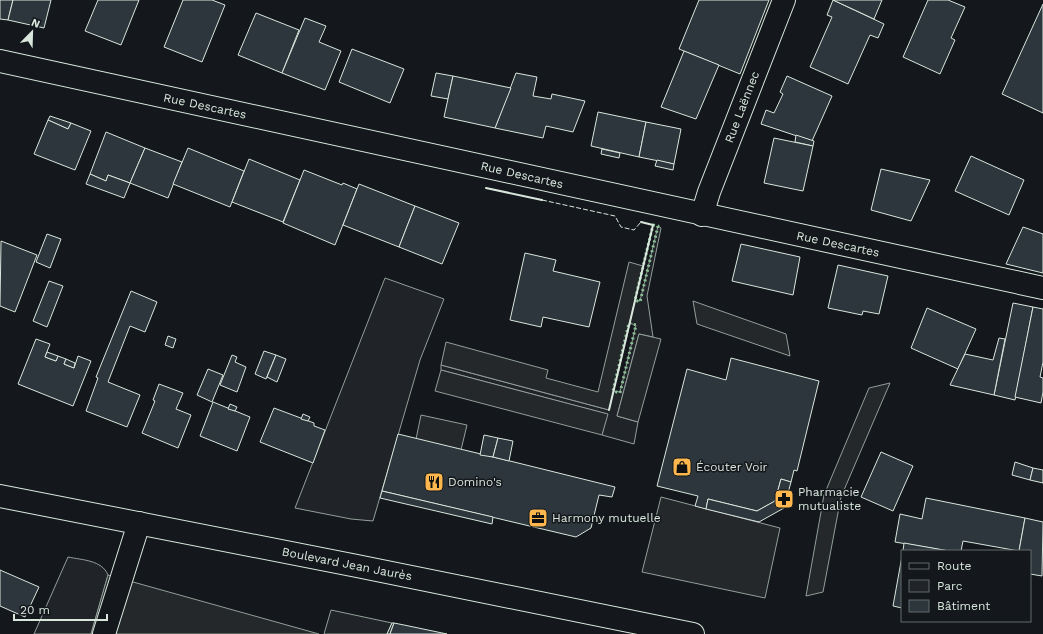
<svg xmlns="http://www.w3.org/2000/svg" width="1043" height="634" font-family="'Work Sans',sans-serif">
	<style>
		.green { fill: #202428; stroke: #939e99 }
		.parking { fill: #24282b; stroke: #939e99 }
		.building { fill: #2c363c; stroke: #d8e6dc }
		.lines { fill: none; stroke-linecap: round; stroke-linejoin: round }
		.street-casing { stroke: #d8e6dc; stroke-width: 24 }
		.primary-casing { stroke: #d8e6dc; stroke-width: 24 }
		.street { stroke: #14181c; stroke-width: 22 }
		.primary { stroke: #14181c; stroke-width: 22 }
		.hedge { stroke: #8ac095; stroke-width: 3; stroke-dasharray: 2 3; stroke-linecap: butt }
		.fence { stroke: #d8e6dc; stroke-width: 1; stroke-dasharray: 5 2; stroke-linecap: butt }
		.wall { stroke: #d8e6dc; stroke-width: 2 }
		.labels { text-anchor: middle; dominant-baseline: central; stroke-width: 3; stroke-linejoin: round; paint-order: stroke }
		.street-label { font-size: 12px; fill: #d8e6dc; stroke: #14181c }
		.poi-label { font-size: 12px; fill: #d8e6dc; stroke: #14181c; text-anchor: start }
	</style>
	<rect width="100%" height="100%" fill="#14181c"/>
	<!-- green -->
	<g class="green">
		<path d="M658,226L661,228L647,296L653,337L639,334L617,416L638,422L634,444L602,435L607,414L441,370V365L609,410L613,391L620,392L636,325L629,323L635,300L640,301Z"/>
		<path d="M385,278L444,299L420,360L373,521L351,519L295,508Z"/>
		<path d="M68,557C82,560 102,560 108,575L91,634H34Z"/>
		<path d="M331,610L392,623L387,634H324Z"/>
	</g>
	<!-- parking -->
	<g class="parking">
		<path d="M629,262L643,266L609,410L441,365L446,342L548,370L546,378L598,392Z"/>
		<path d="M693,301L786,334L790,356L697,324Z"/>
		<path d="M639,334L661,339L638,422L617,416Z"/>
		<path d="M441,370L608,414L602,435L435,391Z"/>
		<path d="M890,383L841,497L823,592L806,596L824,495L869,388Z"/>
		<path d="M421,415L467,425L461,450L416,439Z"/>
		<path d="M661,497L780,528L765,598L642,572Z"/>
		<path d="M108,575L319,634H91Z"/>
	</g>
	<!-- building -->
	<g class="building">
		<path d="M0,0H13L8,20L0,19Z"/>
		<path d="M13,0H51L44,28L8,20Z"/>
		<path d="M98,0H139L121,45L85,31Z"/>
		<path d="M183,0H212L225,5L202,62L164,47Z"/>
		<path d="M699,0H769L740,74L679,49Z"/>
		<path d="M833,0L884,24L878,38L870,35L848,84L810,67L832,17L827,15Z"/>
		<path d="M833,0H882L874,19Z"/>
		<path d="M928,0H948L965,7L951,38L955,40L940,74L903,57Z"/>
		<path d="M1043,4V113L1002,94Z"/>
		<path d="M256,13L299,30L282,73L238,55Z"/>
		<path d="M305,18L326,26L319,42L341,51L325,90L282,73Z"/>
		<path d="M352,49L404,69L390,103L339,82Z"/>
		<path d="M684,51L719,65L696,119L661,107Z"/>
		<path d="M436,73L453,76L448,99L431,96Z"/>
		<path d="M516,73L537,77L533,96L551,99L552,94L585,101L573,132L546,126L543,138L495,128Z"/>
		<path d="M453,76L511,88L495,128L444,117Z"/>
		<path d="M787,76L832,96L812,141L761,124L766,110L774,113L783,94L780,92Z"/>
		<path d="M598,112L646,122L639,157L591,146Z"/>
		<path d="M50,116L71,123L68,129L48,120Z"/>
		<path d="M48,120L68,129L71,123L91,131L75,170L34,154Z"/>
		<path d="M646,122L681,129L674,164L639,157Z"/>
		<path d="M106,132L145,148L130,183L108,175L106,181L90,174Z"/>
		<path d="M796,135L814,141L813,146L795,142Z"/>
		<path d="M774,138L813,146L803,191L764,183Z"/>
		<path d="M145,148L182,162L168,198L130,183Z"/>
		<path d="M188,148L244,171L230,207L173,184Z"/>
		<path d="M602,149L620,153L619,158L601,154Z"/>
		<path d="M971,156L1024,180L1009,215L955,191Z"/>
		<path d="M249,159L300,180L283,222L232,202Z"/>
		<path d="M657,160L674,164L673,170L655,166Z"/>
		<path d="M881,169L930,180L911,221L871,210Z"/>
		<path d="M304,170L342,185L343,183L357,189L335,245L283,223Z"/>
		<path d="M90,174L106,181L108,175L130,183L124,198L86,184Z"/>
		<path d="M359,184L415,206L399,247L343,225Z"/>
		<path d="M415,206L459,223L442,264L399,247Z"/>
		<path d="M1023,227L1043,234V273L1006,264Z"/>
		<path d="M47,234L61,239L50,268L36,262Z"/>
		<path d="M1,241L37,255L15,312L0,306Z"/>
		<path d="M741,244L800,257L793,295L732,281Z"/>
		<path d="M525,253L556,260L553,271L600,282L589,327L543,317L541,327L510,320Z"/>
		<path d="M838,265L888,276L879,314L863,311L862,315L828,308Z"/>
		<path d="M49,281L63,286L47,327L33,321Z"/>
		<path d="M131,291L157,302L145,332L130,326L108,382L140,395L127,427L86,411L98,378L96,377Z"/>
		<path d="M1013,303L1033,307L1015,400L994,395Z"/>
		<path d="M1033,307L1043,309V362L1040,377L1043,378V392L1041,403L1015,397Z"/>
		<path d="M927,308L976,329L958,369L911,348Z"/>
		<path d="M168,336L176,339L173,348L165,345Z"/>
		<path d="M999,338L1005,339L994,395L950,385L965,354L993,360Z"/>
		<path d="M36,339L50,344L45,357L56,361L58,356L66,359L64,364L74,368L78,356L91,361L73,406L18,384Z"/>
		<path d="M264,351L276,355L266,379L255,374Z"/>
		<path d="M47,352L58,356L56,361L45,357Z"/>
		<path d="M232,355L237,357L235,362L246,367L237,392L220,385Z"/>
		<path d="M276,355L286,359L277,382L267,377Z"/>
		<path d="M731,358L819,381L797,471L794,470L791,482L781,479L775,501L757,511L708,499L706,509L695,506L698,496L657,486L687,369L726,380Z"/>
		<path d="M66,359L75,363L74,368L64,364Z"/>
		<path d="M208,369L223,375L212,402L197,395Z"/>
		<path d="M159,384L183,393L176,409L191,415L178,448L142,433L155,401L153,400Z"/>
		<path d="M213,402L250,417L237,451L200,436Z"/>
		<path d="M230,404L237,407L235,411L228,409Z"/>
		<path d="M274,408L314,423V426L325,430L313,463L260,442Z"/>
		<path d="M303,414L310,417L308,421L301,419Z"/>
		<path d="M398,434L514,462L615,487L612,497L599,495L591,528L576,537L382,491Z"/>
		<path d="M484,435L498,438L493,457L480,455Z"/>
		<path d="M498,438L513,441L509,461L493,457Z"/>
		<path d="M881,452L913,466L893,511L861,497Z"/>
		<path d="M1015,462L1033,468L1030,480L1012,475Z"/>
		<path d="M1033,468L1043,470V483L1030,480Z"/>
		<path d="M781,479L791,482L784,508L759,522L706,509L708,499L757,511L775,501Z"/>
		<path d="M382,491L493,517L492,524L380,498Z"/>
		<path d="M926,498L1025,518L1019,551L963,541L961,551H949L895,542L900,514L922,519Z"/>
		<path d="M1025,518L1043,522L1042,576L1030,574V551H1019Z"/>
		<path d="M904,543L949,551H903Z"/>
		<path d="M902,556V608L893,606Z"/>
		<path d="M0,570L39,587L25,617L0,606Z"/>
		<path d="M392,623H394L390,634H387Z"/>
		<path d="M394,623L404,625L447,634H390Z"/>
	</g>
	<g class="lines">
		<defs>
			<g id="street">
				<path d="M0,61L1043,288"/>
				<path d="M702,215L709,192L784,0"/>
				<path d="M104,634L139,523"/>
			</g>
			<path id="primary" d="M0,496L357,566L693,634"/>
		</defs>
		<!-- street casing -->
		<use href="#street" class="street-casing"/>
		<!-- primary casing -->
		<use href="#primary" class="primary-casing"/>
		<!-- street -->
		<use href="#street" class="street"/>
		<!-- primary -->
		<use href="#primary" class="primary"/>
		<!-- hedge -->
		<g class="hedge">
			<path d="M653,225L658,226L640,302L635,300Z"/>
			<path d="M629,323L636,325L620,393L613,391Z"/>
		</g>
		<!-- fence -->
		<path class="fence" d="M542,200L615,216L621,227L634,230L641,222"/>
		<!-- wall -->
		<g class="wall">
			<path d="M486,188L542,200"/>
			<path d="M609,410L653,225L641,222"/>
		</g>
	</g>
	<!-- icons -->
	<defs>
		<symbol id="shop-square" viewBox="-11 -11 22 22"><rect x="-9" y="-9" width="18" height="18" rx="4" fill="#ffb74d" stroke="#14181c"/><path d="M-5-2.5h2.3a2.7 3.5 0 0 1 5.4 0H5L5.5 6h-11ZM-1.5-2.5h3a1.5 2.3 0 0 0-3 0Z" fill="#111"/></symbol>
		<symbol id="restaurant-square" viewBox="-11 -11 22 22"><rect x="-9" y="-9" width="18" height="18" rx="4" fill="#ffb74d" stroke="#14181c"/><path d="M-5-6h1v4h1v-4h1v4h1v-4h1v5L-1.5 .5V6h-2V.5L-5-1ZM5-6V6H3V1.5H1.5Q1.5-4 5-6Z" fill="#111"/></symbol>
		<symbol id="pharmacy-square" viewBox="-11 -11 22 22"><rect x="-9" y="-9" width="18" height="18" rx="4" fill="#ffb74d" stroke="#14181c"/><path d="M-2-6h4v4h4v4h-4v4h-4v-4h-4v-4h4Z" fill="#111"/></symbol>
		<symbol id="office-square" viewBox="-11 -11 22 22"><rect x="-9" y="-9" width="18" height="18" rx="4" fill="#ffb74d" stroke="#14181c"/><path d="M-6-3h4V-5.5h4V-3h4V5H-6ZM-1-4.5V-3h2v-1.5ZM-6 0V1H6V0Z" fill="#111"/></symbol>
	</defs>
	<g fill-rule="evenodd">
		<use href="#shop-square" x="671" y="456" width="22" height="22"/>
		<use href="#restaurant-square" x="423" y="471" width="22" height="22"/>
		<use href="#pharmacy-square" x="773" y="488" width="22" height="22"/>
		<use href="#office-square" x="527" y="507" width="22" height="22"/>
	</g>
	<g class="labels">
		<!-- street labels -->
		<g class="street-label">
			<text transform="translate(205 106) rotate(12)">Rue Descartes</text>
			<text transform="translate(742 107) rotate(-69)">Rue Laënnec</text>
			<text transform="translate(522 175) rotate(13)">Rue Descartes</text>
			<text transform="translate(838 244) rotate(12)">Rue Descartes</text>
			<text transform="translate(347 564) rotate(11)">Boulevard Jean Jaurès</text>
		</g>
		<!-- poi labels -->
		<g class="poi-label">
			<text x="696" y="467">Écouter Voir</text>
			<text x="448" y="482">Domino's</text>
			<text x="798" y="492">Pharmacie<tspan x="798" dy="14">mutualiste</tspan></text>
			<text x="552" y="518">Harmony mutuelle</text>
		</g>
	</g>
	<!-- legend -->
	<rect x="901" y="550" width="130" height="72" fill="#14181c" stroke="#626a69"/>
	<rect x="909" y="563" width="20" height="6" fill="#14181c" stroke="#626a69"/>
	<text x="937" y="570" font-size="12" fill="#d8e6dc">Route</text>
	<rect x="909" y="580" width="20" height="12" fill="#202428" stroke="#626a69"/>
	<text x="937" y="590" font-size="12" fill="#d8e6dc">Parc</text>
	<rect x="909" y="600" width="20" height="12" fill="#2c363c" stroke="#626a69"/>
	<text x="937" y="610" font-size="12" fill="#d8e6dc">Bâtiment</text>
	<!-- north arrow -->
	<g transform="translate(32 32) rotate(23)" stroke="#14181c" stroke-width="3" paint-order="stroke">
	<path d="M0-3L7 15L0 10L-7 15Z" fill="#d8e6dc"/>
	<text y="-6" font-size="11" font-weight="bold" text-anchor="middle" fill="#d8e6dc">N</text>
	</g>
	<!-- scale -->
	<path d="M14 614v6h93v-6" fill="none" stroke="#d8e6dc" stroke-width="2"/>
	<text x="20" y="614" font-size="12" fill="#d8e6dc" stroke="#14181c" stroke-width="3" paint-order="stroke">20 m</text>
</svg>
